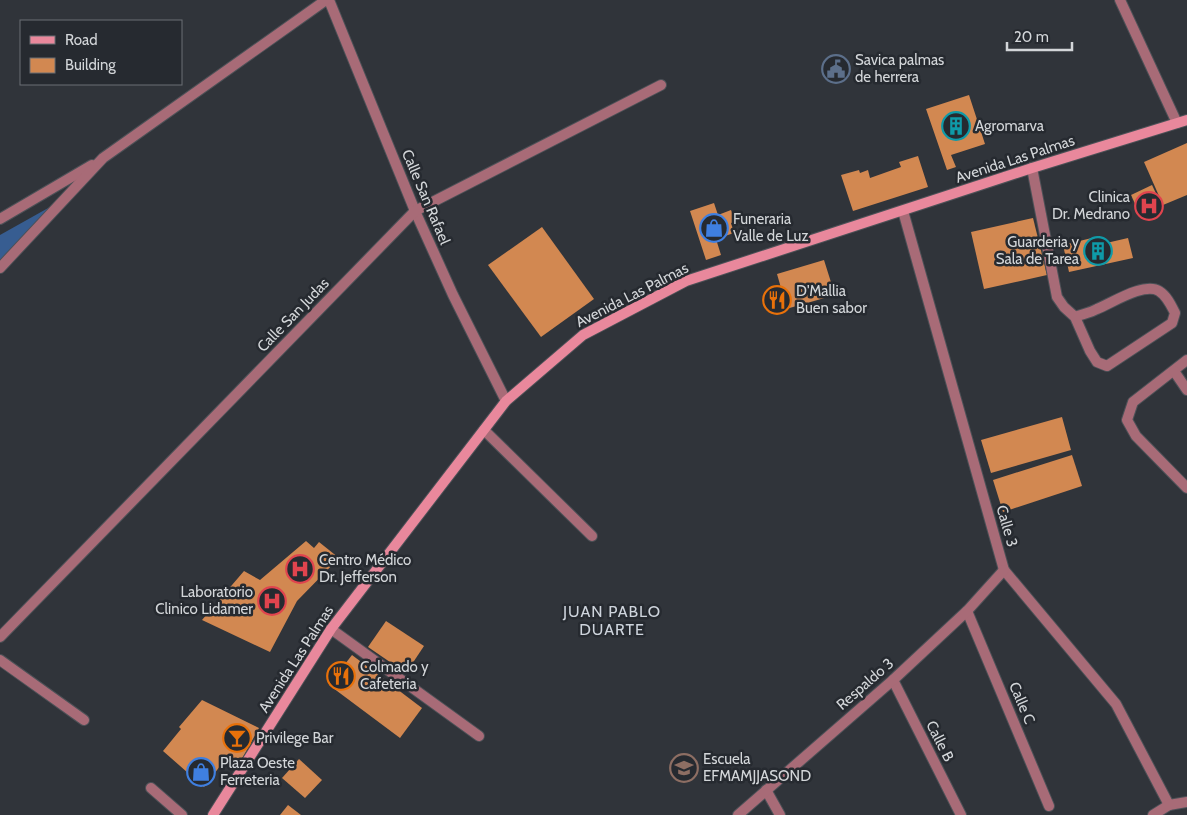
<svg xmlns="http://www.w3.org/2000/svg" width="1187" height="815" font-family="Cabin,sans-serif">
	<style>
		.green { fill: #375d91 }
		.building { fill: #d28851 }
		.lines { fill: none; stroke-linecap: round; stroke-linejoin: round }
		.lane-casing { stroke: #4d5157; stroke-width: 12 }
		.street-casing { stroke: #4d5157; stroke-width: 12 }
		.secondary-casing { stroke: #4d5157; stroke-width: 12 }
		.lane { stroke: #a86b77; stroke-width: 10 }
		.street { stroke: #a86b77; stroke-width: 10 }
		.secondary { stroke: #e9889c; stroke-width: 10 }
		.labels { text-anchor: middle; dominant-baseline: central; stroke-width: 5; stroke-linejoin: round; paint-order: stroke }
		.poi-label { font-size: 15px; fill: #d3d6d9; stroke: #262a30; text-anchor: start }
		.street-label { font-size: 15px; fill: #d3d6d9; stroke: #262a30 }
		.neighbourhood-label { font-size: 16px; letter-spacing: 1px; fill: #ced4dc; stroke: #262a30 }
	</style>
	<rect width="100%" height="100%" fill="#30343a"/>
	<!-- green -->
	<path class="green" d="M66,198L0,263V235Z"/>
	<!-- building -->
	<g class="building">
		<path d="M969,95L985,144L951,155L956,167L947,170L926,109Z"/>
		<path d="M1187,143V195L1163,205L1144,162Z"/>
		<path d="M918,156L928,187L853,211L841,175L859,170L860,173L868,170L870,178L901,167L899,162Z"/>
		<path d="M1152,185L1160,202L1163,210L1142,219L1131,195Z"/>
		<path d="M714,203L718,215L731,210L735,222L731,223L734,233L716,239L721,255L706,260L690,211Z"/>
		<path d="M1033,218L1047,275L984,289L971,232Z"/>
		<path d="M542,227L594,299L541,337L488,265Z"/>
		<path d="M1100,236L1102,244L1128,238L1133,258L1069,272L1063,245Z"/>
		<path d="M824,260L835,295L772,313L766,293L781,288L777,274Z"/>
		<path d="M1062,417L1071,450L991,473L981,440Z"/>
		<path d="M1072,455L1082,486L1003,512L993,480Z"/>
		<path d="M306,541L314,548L319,542L339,558L297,601L270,652L202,620L244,571L260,580Z"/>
		<path d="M386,621L424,646L406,673L368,647Z"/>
		<path d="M352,655L422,708L400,738L329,685Z"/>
		<path d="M202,700L259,728L239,764L227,757L204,787L163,751L181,729L179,727Z"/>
		<path d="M299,759L322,780L305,798L282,778Z"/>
		<path d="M288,805L301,815H280Z"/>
	</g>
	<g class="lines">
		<defs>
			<g id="lane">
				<path d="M1032,168L1057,297L1064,307L1075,317L1090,351L1097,362L1107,366L1172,323L1175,313C1171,305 1167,296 1159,291C1144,282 1112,303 1097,309C1090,313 1082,314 1075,317"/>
				<path d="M484,430L592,536"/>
				<path d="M967,611L1049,806"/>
				<path d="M331,629L479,736"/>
			</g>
			<g id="street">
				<path d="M329,0L415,211L453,295L506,401"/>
				<path d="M1120,0L1177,123"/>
				<path d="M903,211L1004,570L1116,704L1169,805"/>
				<path d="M0,219L92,165"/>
				<path d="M0,268L103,158L326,0"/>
				<path d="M1187,360L1133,402L1127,420L1136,436L1187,488"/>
				<path d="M1174,371L1187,390"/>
				<path d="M0,637L415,211L661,85"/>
				<path d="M0,660L84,720"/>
				<path d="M893,680L961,815"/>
				<path d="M151,788L182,815"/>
				<path d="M766,790L780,815"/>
				<path d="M738,815L893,680L967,611L1004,570"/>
				<path d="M1153,815L1169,805L1187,802"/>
			</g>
			<path id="secondary" d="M213,815L331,629L506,401L583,335L686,281L1032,168L1187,120"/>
		</defs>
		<!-- lane casing -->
		<use href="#lane" class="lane-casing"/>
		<!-- street casing -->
		<use href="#street" class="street-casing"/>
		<!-- secondary casing -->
		<use href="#secondary" class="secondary-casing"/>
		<!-- lane -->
		<use href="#lane" class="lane"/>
		<!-- street -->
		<use href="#street" class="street"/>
		<!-- secondary -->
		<use href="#secondary" class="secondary"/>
	</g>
	<!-- icons -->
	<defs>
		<symbol id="civic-ring" viewBox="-11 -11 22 22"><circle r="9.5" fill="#262a30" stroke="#5c6f8a" stroke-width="1.5"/><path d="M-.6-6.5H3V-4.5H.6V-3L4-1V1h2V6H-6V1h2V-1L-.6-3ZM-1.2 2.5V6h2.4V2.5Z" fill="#5c6f8a"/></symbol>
		<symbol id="building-ring" viewBox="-11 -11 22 22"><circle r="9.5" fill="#262a30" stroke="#0f9aa8" stroke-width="1.5"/><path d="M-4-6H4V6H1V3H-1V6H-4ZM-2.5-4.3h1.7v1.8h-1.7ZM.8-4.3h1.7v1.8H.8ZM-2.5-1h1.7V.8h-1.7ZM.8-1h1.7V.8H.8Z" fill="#0f9aa8"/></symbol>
		<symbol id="hospital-ring" viewBox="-11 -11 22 22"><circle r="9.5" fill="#262a30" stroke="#e0444e" stroke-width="1.5"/><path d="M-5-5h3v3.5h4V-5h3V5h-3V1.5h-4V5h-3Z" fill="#e0444e"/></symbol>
		<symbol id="shop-ring" viewBox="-11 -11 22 22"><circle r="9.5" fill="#262a30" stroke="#3f7fe0" stroke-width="1.5"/><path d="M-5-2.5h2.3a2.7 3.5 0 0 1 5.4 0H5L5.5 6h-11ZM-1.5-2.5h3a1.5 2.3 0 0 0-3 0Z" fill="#3f7fe0"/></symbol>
		<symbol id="restaurant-ring" viewBox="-11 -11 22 22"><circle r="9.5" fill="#262a30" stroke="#e8710a" stroke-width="1.5"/><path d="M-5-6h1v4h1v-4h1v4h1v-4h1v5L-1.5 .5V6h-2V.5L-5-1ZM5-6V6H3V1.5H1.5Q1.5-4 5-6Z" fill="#e8710a"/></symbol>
		<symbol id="bar-ring" viewBox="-11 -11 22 22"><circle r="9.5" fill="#262a30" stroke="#e8710a" stroke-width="1.5"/><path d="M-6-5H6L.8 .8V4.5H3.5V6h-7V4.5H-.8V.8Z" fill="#e8710a"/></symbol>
		<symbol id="school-ring" viewBox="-11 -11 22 22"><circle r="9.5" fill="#262a30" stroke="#8d6e63" stroke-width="1.5"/><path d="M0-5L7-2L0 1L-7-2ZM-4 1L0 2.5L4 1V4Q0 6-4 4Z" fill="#8d6e63"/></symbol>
	</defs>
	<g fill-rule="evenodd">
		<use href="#civic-ring" x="820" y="53" width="32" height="32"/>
		<use href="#building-ring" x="940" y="110" width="32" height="32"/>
		<use href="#hospital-ring" x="1133" y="190" width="32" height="32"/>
		<use href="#shop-ring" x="698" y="212" width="32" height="32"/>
		<use href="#building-ring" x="1082" y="235" width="32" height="32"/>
		<use href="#restaurant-ring" x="761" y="284" width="32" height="32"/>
		<use href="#hospital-ring" x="284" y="553" width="32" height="32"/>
		<use href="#hospital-ring" x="256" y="585" width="32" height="32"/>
		<use href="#restaurant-ring" x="325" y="660" width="32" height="32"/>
		<use href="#bar-ring" x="221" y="722" width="32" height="32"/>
		<use href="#school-ring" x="668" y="752" width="32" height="32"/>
		<use href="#shop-ring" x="185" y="756" width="32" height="32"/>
	</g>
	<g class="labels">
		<!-- poi labels -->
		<g class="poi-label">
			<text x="855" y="60">Savica palmas<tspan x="855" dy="17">de herrera</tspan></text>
			<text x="975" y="126">Agromarva</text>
			<text x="1130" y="197" text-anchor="end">Clinica<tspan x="1130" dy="17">Dr. Medrano</tspan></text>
			<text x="733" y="219">Funeraria<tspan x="733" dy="17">Valle de Luz</tspan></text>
			<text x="1079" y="242" text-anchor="end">Guarderia y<tspan x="1079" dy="17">Sala de Tarea</tspan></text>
			<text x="796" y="291">D'Mallia<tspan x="796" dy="17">Buen sabor</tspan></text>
			<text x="319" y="560">Centro Médico<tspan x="319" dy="17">Dr. Jefferson</tspan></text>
			<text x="253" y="592" text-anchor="end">Laboratorio<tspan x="253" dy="17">Clinico Lidamer</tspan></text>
			<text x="360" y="667">Colmado y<tspan x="360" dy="17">Cafeteria</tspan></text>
			<text x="256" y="738">Privilege Bar</text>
			<text x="703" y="759">Escuela<tspan x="703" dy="17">EFMAMJJASOND</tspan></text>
			<text x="220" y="763">Plaza Oeste<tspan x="220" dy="17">Ferreteria</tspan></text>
		</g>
		<!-- street labels -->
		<g class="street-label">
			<text transform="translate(1015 159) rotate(-18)">Avenida Las Palmas</text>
			<text transform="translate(426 197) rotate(67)">Calle San Rafael</text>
			<text transform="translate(632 295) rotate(-27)">Avenida Las Palmas</text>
			<text transform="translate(293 315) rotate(-46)">Calle San Judas</text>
			<text transform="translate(1007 526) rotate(74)">Calle 3</text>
			<text transform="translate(296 659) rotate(-57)">Avenida Las Palmas</text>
			<text transform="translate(865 684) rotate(-41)">Respaldo 3</text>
			<text transform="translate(1022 703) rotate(67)">Calle C</text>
			<text transform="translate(940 741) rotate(63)">Calle B</text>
		</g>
		<!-- neighbourhood labels -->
		<g class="neighbourhood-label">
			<text x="612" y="611">JUAN PABLO<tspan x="612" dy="18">DUARTE</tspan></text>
		</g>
	</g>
	<!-- legend -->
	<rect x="20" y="20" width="162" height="65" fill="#262a30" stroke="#6b6f74"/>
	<rect x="30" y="36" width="25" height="8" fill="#e9889c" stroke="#6b6f74"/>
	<text x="65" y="45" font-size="15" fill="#d3d6d9">Road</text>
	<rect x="30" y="58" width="25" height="15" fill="#d28851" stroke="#6b6f74"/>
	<text x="65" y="70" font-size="15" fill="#d3d6d9">Building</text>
	<!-- scale -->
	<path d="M1007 42v8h65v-8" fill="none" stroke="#d3d6d9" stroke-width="2.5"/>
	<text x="1014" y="42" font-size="15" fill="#d3d6d9" stroke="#262a30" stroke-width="4" paint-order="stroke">20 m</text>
</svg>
